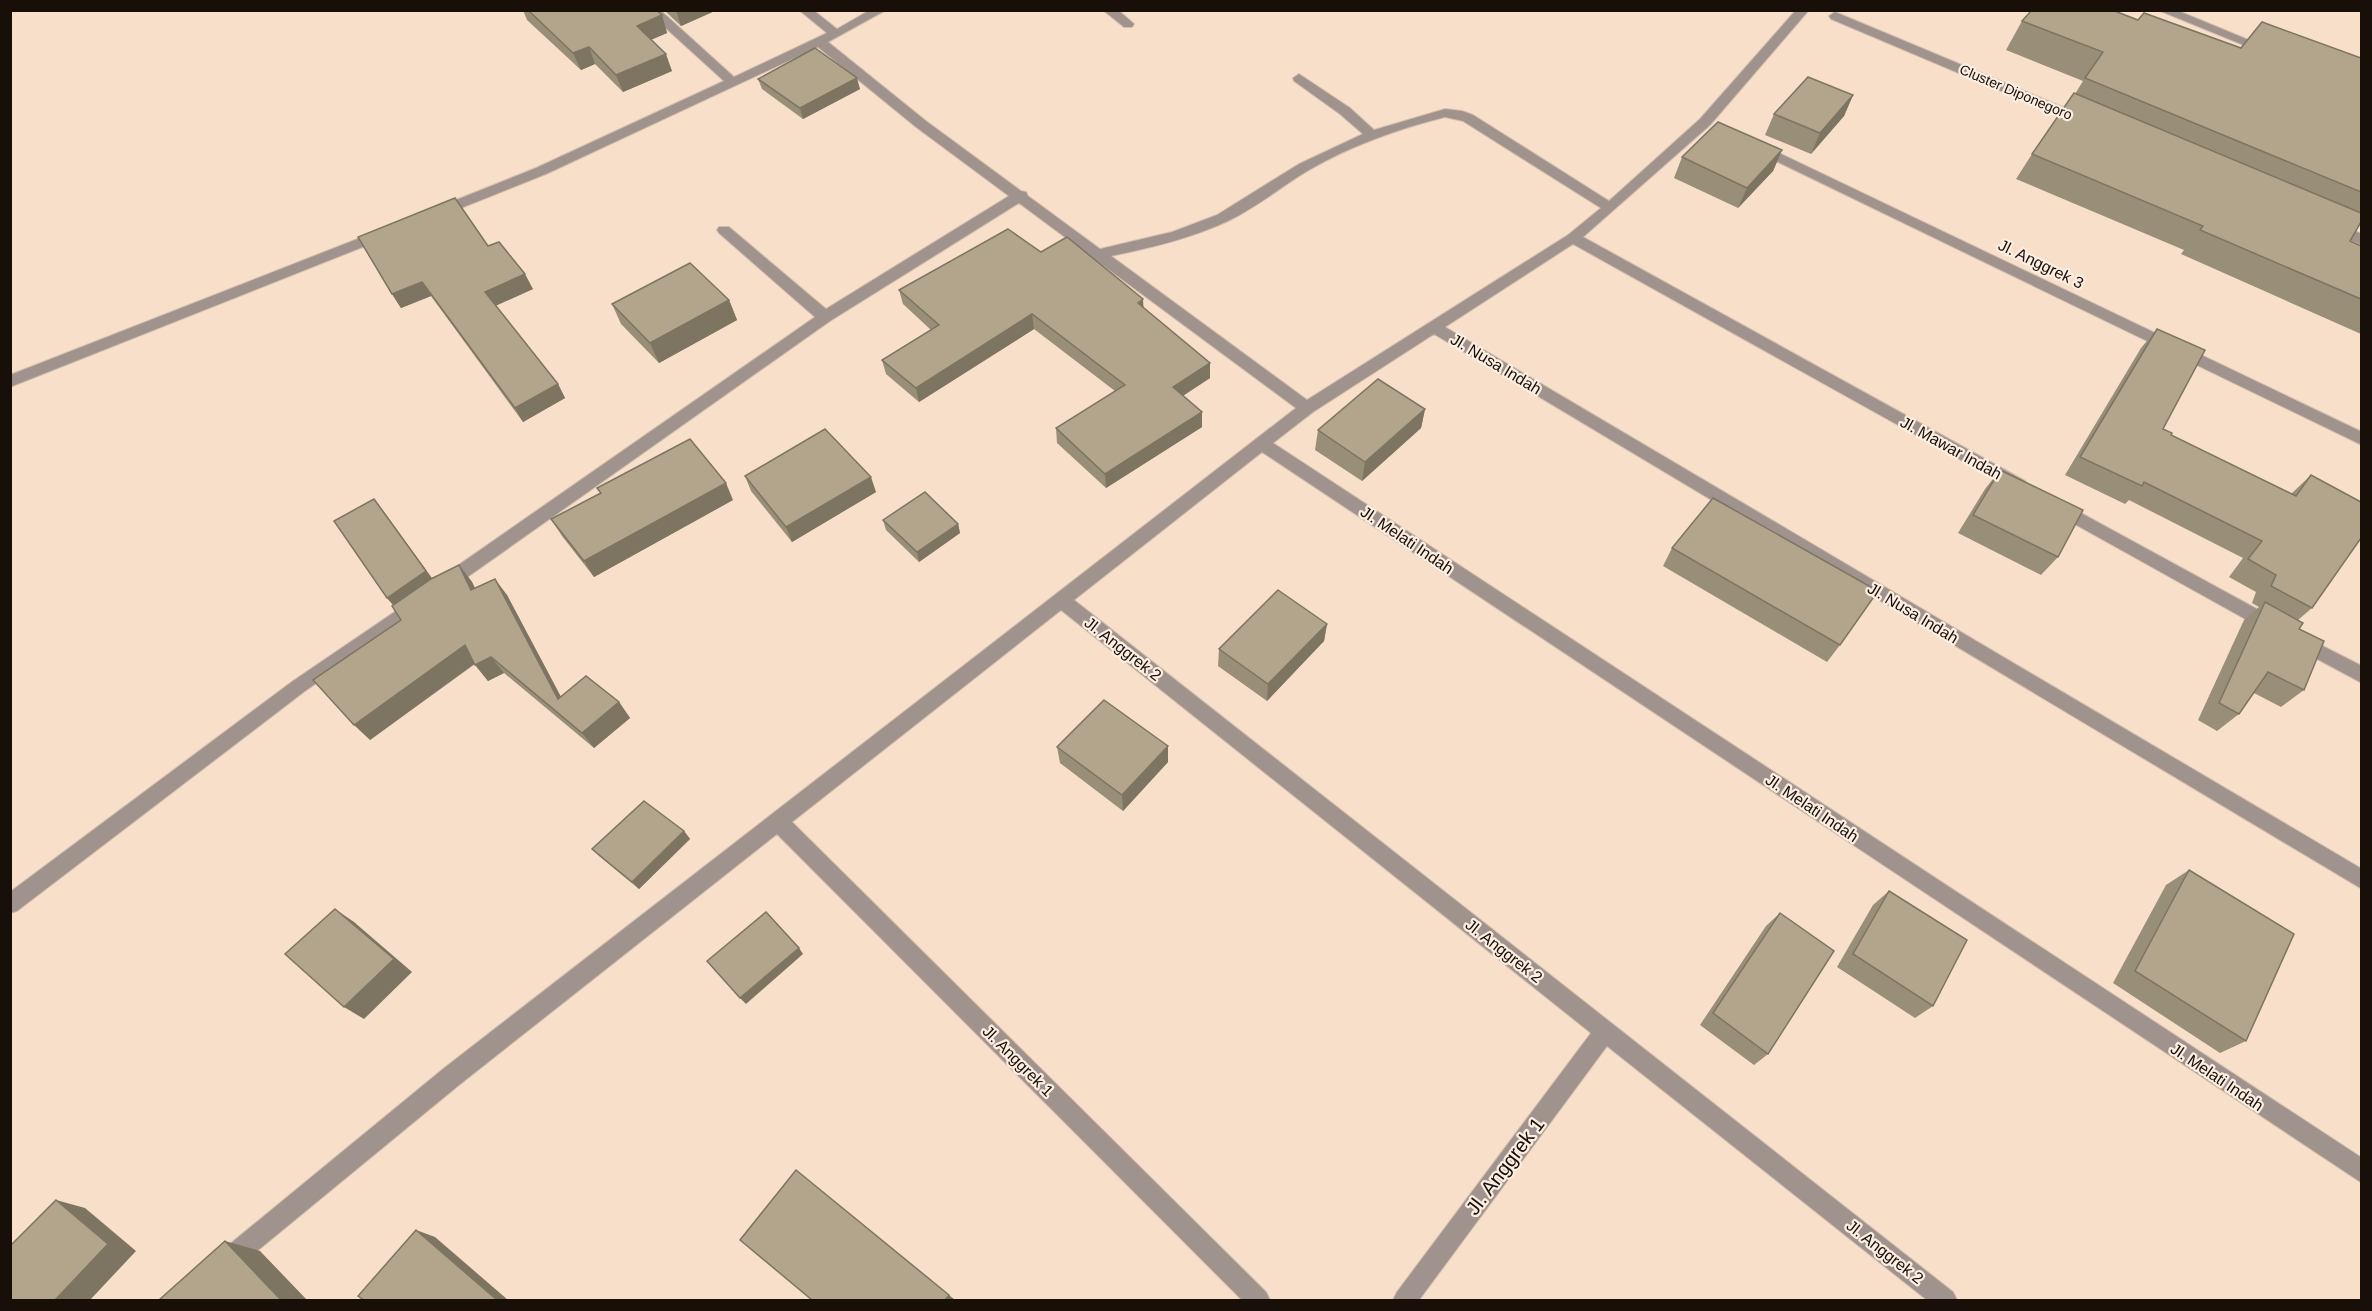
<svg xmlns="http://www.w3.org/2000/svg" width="2372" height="1311" font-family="Arial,sans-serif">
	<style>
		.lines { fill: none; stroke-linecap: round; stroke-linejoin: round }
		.street-casing { stroke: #d3beab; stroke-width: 2 }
		.street { fill: #a0938e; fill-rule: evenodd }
		.wall { fill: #998e78 }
		.shaded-wall { fill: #7d7462 }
		.building { fill: #b2a58c; stroke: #7d7462; stroke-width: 1.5 }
		.labels { text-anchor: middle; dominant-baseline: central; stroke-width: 4.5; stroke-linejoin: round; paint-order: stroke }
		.far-street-label { font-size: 14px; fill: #170f08; stroke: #fdeee2 }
		.street-label { font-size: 16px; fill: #170f08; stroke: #fdeee2 }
		.near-street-label { font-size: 20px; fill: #170f08; stroke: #fdeee2 }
	</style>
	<rect width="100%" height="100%" fill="#f7dfca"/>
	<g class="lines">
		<defs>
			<g id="street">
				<path d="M646,10H660L734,77L827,33L799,10H813L837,29L870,10H886L828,42L926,121L1021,191L1026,192L1028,196L1100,249L1172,232L1217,215L1299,164L1363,134L1340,114L1294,81L1293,78L1299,74L1350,108L1374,130L1445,109L1462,111L1473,115L1609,201L1700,119L1796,10H1809L1710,125L1583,237L2025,481L2027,485L2025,489L2019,491L2013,489L1573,244L1445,327L2362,869V889L1434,334L1313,412L1273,443L2362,1158V1183L1262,452L1074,600L1953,1292L1957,1300H1927L1607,1046L1419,1300H1393L1397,1292L1591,1033L1061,610L792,822L1266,1292L1270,1300H1242L777,834L459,1085L235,1269L227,1273L219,1269L215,1261L219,1253L443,1069L1296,408L1019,203L830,321L449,590L443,592L437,590L434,585L437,580L815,317L719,233L717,230L719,227H729L826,309L1009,196L916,127L818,47L546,174L441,216H431L429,213L431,210L536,168L724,81ZM1445,117L1463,121L1601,208L1568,235L1307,400L1111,256C1150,248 1192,238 1228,221C1257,207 1282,186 1309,170C1352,145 1398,129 1445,117Z"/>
				<path d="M1103,10H1118L1134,24L1132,27H1124Z"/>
				<path d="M2158,10H2176L2273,50L2267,54L2263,53Z"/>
				<path d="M1835,12L2089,118L2091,121L2089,124H2079L1831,19L1829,16Z"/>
				<path d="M1758,143L2362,432V445L1753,150L1751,147L1753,144Z"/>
				<path d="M2330,221L2362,234V245L2325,229L2323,226L2325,223Z"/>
				<path d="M383,229L388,231L390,234L388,237L10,387V375Z"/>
				<path d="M2059,501L2277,620L2280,625L2277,630L2271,632L2265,630L2053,512L2051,507L2053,502Z"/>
				<path d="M418,596L424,598L427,603L424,608L305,691L17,911L10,913V892L293,681Z"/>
				<path d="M2297,633L2362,666V683L2291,645L2288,640L2291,635Z"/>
			</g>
		</defs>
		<!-- street casing -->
		<use href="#street" class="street-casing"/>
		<!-- street -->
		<use href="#street" class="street"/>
	</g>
	<!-- wall -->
	<g class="wall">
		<path d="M523,10H656L662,15L667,33L651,40L672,71L623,92L595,64L581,70L527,20Z"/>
		<path d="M664,10H717L681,26Z"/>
		<path d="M2138,20L2241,48L2361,58V222L2350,241L2361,246V334L2181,254L2184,250L2016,179L2032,154L2075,94L2083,81L2006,50L2022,21Z"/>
		<path d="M758,79L860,89L803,119L762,89Z"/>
		<path d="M1853,95L1844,116L1811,154L1765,135L1774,114Z"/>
		<path d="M1782,150L1773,171L1738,208L1674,178L1682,157Z"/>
		<path d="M488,246L533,289L495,306L558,384L565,398L523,422L431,296L401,308L392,294Z"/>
		<path d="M1041,252L1143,307L1210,378L1183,396L1202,427L1106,488L1057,443L1056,428L1115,391L1034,329L919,402L886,374L882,360L931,330L903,304L899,290Z"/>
		<path d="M729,300L737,320L659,363L621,324L612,304Z"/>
		<path d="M2157,329L2163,429L2171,435L2291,494L2311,475L2312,608L2298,620L2304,690L2281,707L2254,693L2239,714L2217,731L2198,720L2244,620L2259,607L2252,603L2256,592L2229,577L2243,558L2129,500L2125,504L2065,475L2141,348Z"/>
		<path d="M1425,409L1421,428L1362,481L1315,450L1318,430Z"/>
		<path d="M2000,470L2058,557L2041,575L1958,533L1985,489Z"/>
		<path d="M745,476L876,492L792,542L751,491Z"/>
		<path d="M597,488L733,500L594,577L562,536L551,519L600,493Z"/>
		<path d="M382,509L432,578L459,565L472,582L475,588L507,595L561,697L619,702L630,718L594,748L504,673L488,681L475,664L370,740L401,620L393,605L387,598Z"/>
		<path d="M883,520L958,524L960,533L919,562L886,530Z"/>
		<path d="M1672,548L1840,645L1827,662L1663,566Z"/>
		<path d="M1327,624L1324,641L1267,701L1218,666L1219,649Z"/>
		<path d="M1057,747L1168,762L1123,811L1060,763Z"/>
		<path d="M684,831L690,839L639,889L599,856L592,849Z"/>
		<path d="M2189,870L2246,1041L2220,1053L2113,983L2166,885Z"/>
		<path d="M1889,891L1933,1006L1915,1018L1837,967L1873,905Z"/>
		<path d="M1780,913L1768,1054L1754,1065L1700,1025L1766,926Z"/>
	</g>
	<!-- shaded-wall -->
	<g class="shaded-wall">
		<path d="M676,10H717L681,26Z"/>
		<path d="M662,15L667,33L643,43L637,26Z"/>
		<path d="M589,47L595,64L581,70L573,53Z"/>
		<path d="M666,54L672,71L623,92L616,75Z"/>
		<path d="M857,78L860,89L803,119L800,108Z"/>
		<path d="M1853,95L1844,116L1811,154L1820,133Z"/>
		<path d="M1782,150L1773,171L1738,208L1747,188Z"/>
		<path d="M525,274L533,289L493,307L485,292Z"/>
		<path d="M422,282L431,296L401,308L392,294Z"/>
		<path d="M1143,299L1144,314L1138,303Z"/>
		<path d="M729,300L737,320L659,363L650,343Z"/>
		<path d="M1032,314L1034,329L919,402L916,388Z"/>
		<path d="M1210,363V378L1173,402V387Z"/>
		<path d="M558,384L565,398L523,422L515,408Z"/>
		<path d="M1425,409L1421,428L1362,481L1365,462Z"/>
		<path d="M1202,412V427L1106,488L1105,474Z"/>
		<path d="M871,477L876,492L792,542L786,527Z"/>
		<path d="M726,483L733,500L594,577L584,561Z"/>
		<path d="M374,499L433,580L395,607L387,598Z"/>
		<path d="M958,524L960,533L919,562L917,552Z"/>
		<path d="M459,565L472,582L484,607L471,590Z"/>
		<path d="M495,579L507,595L570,714L558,699Z"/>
		<path d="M1327,624L1324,641L1267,701L1268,684Z"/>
		<path d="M465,645L478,661L370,740L354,725Z"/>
		<path d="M491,657L504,673L488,681L475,665Z"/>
		<path d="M619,702L630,718L594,748L582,733Z"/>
		<path d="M1168,746V762L1123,811L1122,795Z"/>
		<path d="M684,831L690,839L639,889L632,882Z"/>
		<path d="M335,909L354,922L412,972L364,1019L344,1007Z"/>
		<path d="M799,948L803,954L746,1004L740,998Z"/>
		<path d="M56,1200L85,1208L136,1251L90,1300H55Z"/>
		<path d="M416,1230L435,1237L508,1300H497Z"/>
		<path d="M225,1241L260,1251L307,1300H281Z"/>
		<path d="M949,1295L955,1300H945Z"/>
	</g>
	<!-- building -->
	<g class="building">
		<path d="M528,10H656L662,15L637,26L666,54L616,75L589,47L573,53Z"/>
		<path d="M2032,10H2112L2138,20L2144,13L2241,48L2262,22L2361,58V192L2085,78L2103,52L2022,21Z"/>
		<path d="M815,48L857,78L800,108L758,79Z"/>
		<path d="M1808,77L1853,95L1820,133L1774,114Z"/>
		<path d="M2074,93L2361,213V222L2350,241L2361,246V299L2200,230L2203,226L2032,154Z"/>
		<path d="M1718,122L1782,150L1747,188L1682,157Z"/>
		<path d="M455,198L488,246L499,242L525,274L485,292L558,384L515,408L422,282L392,294L358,237Z"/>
		<path d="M1008,229L1041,252L1067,237L1143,299L1138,303L1210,363L1173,387L1202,412L1105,474L1056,428L1125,385L1032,314L916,388L882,360L939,325L899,290Z"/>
		<path d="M690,263L729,300L650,343L612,304Z"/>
		<path d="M2157,329L2205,350L2163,429L2172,433L2171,435L2296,496L2311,475L2361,502V538L2312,608L2271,586L2276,575L2248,559L2262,541L2144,482L2142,486L2080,457Z"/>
		<path d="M1378,379L1425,409L1365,462L1318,430Z"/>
		<path d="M825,429L871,477L786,527L745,476Z"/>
		<path d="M690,439L726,483L584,561L551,519L601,493L597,488Z"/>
		<path d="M2000,470L2083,510L2058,557L1973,515Z"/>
		<path d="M925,492L958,524L917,552L883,520Z"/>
		<path d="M1713,498L1878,591L1840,645L1672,548Z"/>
		<path d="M374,499L426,571L387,598L334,521Z"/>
		<path d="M459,565L471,590L495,579L558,699L586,676L619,702L582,733L491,657L475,665L465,645L354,725L313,680L401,620L392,606L431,579Z"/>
		<path d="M1278,590L1327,624L1268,684L1219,649Z"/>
		<path d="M2265,602L2303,623L2299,629L2324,641L2304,690L2268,672L2239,714L2219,703Z"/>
		<path d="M1104,700L1168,746L1122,795L1057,747Z"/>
		<path d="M644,801L684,831L632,882L592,849Z"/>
		<path d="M2189,870L2294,934L2246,1041L2135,971Z"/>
		<path d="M1889,891L1967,940L1933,1006L1853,954Z"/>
		<path d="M335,909L394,959L344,1007L285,954Z"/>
		<path d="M766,912L799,948L740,998L707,961Z"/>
		<path d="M1780,913L1834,951L1768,1054L1713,1013Z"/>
		<path d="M796,1170L949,1295L945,1300H812L740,1240Z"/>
		<path d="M56,1200L108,1244L55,1300H10V1246Z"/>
		<path d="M416,1230L497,1300H364L358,1296Z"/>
		<path d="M225,1241L281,1300H159Z"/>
	</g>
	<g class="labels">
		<!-- far-street labels -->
		<g class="far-street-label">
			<text transform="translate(2016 92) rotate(23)">Cluster Diponegoro</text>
		</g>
		<!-- street labels -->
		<g class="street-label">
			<text transform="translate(2041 264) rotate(26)">Jl. Anggrek 3</text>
			<text transform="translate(1496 364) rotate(31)">Jl. Nusa Indah</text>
			<text transform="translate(1951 448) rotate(29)">Jl. Mawar Indah</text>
			<text transform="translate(1407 540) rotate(34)">Jl. Melati Indah</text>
			<text transform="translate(1913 613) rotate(31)">Jl. Nusa Indah</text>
			<text transform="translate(1123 649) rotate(38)">Jl. Anggrek 2</text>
			<text transform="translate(1812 808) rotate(34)">Jl. Melati Indah</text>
			<text transform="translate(1504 951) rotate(38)">Jl. Anggrek 2</text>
			<text transform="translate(1018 1061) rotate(45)">Jl. Anggrek 1</text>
			<text transform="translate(2217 1077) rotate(34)">Jl. Melati Indah</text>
			<text transform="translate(1885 1252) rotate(38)">Jl. Anggrek 2</text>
		</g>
		<!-- near-street labels -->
		<g class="near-street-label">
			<text transform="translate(1505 1166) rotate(-53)">Jl. Anggrek 1</text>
		</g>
	</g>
	<!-- border -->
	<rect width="2372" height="1311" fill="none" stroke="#170f08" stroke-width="24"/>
</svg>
